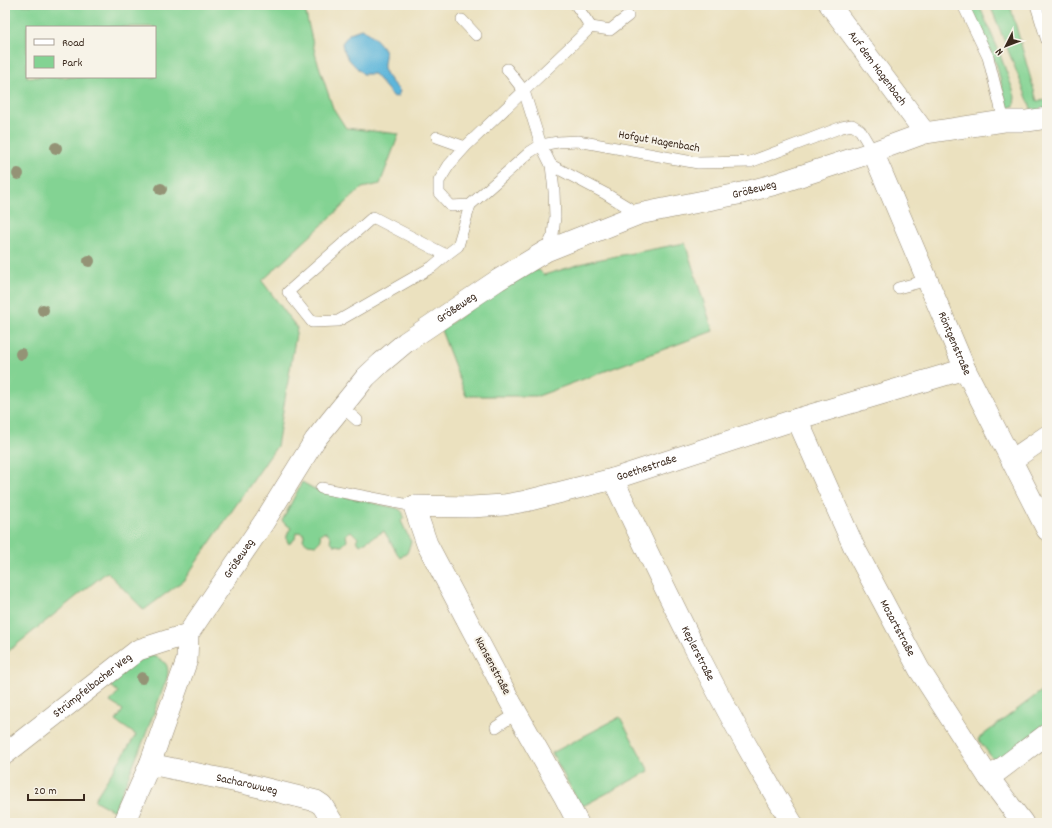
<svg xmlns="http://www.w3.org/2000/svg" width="1052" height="828" font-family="Dekko,sans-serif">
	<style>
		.green { fill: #83d393; stroke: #5f7e58; fill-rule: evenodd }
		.water { fill: #5db6da; stroke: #4c707c }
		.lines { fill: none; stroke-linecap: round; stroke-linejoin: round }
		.lane-casing { stroke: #93866e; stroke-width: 12 }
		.street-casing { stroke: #93866e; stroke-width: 22 }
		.lane { stroke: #fff; stroke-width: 11 }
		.street { stroke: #fff; stroke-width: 21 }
		.tree { fill: #949376 }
		.labels { text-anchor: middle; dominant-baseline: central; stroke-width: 4; stroke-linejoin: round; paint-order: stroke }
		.street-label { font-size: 12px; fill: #3b2a1e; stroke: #f7f3e8 }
	</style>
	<rect width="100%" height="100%" fill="#f7f3e8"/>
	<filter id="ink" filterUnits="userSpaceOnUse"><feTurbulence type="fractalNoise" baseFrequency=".025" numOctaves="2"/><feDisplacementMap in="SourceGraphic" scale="8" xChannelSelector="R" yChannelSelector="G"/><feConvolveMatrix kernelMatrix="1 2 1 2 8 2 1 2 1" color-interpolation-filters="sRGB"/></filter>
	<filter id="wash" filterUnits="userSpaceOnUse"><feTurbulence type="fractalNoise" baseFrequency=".012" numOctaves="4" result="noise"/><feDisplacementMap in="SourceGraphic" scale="16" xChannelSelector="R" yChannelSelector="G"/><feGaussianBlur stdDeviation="0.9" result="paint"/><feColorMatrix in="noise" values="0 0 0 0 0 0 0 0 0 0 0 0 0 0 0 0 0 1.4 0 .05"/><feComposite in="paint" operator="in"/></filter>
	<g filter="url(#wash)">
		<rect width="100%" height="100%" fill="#ebe1bf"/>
		<!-- green -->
		<g class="green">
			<path d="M5,5H304L316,57L333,108L346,128L399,134L380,184L362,188L262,281L297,328L277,446L184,580L144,610L107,572L5,654ZM27,27H155V77H27Z"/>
			<path d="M969,5H979L998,49L1013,90L1015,97L1014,106L1007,108L997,66Z"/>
			<path d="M990,5H1010L1037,101L1047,100V112L1033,113Z"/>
			<path d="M685,243L713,331L538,396H466L441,330L525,271L539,270L544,275L591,261Z"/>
			<path d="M302,482L318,491L396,508C402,510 403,512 404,518L401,521L411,542L407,553L400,558L384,531L360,545L356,540L358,538L351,531L346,534L347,541L342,546L334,545L330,540L331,538L328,533L326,532L320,534L321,540L316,545L308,544L303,540L304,536V534L300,532L296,533L295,539L289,544C285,539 287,533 291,528L282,521Z"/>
			<path d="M153,656C165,660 170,665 167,678L144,739L114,811L94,800L136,735L116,721L123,710L110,702L118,692L108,683L135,660Z"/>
			<path d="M1047,687V727L996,763L978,739Z"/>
			<path d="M620,717L649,771L581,807L552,753Z"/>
		</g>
		<!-- water -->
		<path class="water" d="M361,29C368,30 383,45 385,52C386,57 383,63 384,68C386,77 394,85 400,91L398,96L394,97L374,74H363C354,65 343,56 342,43L350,33Z"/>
	</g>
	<g filter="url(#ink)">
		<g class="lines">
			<defs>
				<g id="lane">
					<path d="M576,5L591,27L465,147L449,165L439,181V193L451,206L470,205L530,152L541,145L558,142L578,141L698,163L750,162L842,127L852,125L860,130L873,152"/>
					<path d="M963,5L988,57L1004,121"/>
					<path d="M1036,5L1047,41"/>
					<path d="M462,20L476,35"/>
					<path d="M591,27L610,30L628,16"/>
					<path d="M507,69L524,91L541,145L551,165L554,191L555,217L553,235L546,250"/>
					<path d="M437,137L465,147"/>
					<path d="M551,165L606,194L639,214"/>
					<path d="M446,255L432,267L338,321L312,322L288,292L373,217L446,255L458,246L470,205"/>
					<path d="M898,288L928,280"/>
					<path d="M342,407L357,420"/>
					<path d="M321,488L414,506"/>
					<path d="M496,727L517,713"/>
				</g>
				<g id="street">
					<path id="s1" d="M830,5L925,133"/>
					<path id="s2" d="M873,152L965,369L1047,530"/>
					<path id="s3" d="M797,419L854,547L919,669L989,778L1023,823"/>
					<path d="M1012,460L1047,436"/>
					<path id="s4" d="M613,479C668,596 724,713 792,823"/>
					<path id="s5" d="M5,754L138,650L188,634"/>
					<path id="s6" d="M150,764L247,784L316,801L322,805L333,823"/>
					<path d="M989,778L1047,734"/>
					<path id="s7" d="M124,823L150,764L187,660L188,634L264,522L315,440L366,377L381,363L406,342L498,280L546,251L639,214L738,194L776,184L873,152L925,133L1004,121H1027L1047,118"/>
					<path id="s8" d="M578,823L564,796L511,703L427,544L414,506L471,507L504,505L526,501L613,479L797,419L965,369"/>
				</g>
			</defs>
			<!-- lane casing -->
			<use href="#lane" class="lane-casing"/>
			<!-- street casing -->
			<use href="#street" class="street-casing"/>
			<!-- lane -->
			<use href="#lane" class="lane"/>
			<!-- street -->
			<use href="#street" class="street"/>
		</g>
		<!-- trees -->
		<g class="tree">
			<circle cx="56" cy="148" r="6"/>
			<circle cx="18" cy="174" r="6"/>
			<circle cx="161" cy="189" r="6"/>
			<circle cx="89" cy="261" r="6"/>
			<circle cx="43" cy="310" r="6"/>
			<circle cx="21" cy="354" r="6"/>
			<circle cx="142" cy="678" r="6"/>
		</g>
	</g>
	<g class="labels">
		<!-- street labels -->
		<g class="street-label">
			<text stroke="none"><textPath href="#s1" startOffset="79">Auf dem Hagenbach</textPath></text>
			<text transform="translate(659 142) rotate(10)">Hofgut Hagenbach</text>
			<text stroke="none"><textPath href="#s7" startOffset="952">Größeweg</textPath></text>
			<text stroke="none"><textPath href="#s7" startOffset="628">Größeweg</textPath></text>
			<text stroke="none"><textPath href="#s2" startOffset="208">Röntgenstraße</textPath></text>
			<text stroke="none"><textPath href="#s8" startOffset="595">Goethestraße</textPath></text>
			<text stroke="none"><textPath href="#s7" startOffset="292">Größeweg</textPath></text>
			<text stroke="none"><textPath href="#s3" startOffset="232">Mozartstraße</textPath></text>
			<text stroke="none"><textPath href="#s4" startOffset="194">Keplerstraße</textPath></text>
			<text transform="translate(492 666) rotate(62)">Nansenstraße</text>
			<text stroke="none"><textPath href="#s5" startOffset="111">Strümpfelbacher Weg</textPath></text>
			<text stroke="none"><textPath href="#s6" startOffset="99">Sacharowweg</textPath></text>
		</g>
	</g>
	<!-- margin -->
	<rect width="1052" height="828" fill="none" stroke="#f7f3e8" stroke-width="20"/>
	<!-- legend -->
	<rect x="26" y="26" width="130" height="52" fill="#f7f3e8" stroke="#aca397"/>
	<rect x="34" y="39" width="20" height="6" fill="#ffffff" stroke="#aca397"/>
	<text x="62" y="46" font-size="12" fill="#3b2a1e">Road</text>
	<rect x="34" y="56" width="20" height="12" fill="#83d393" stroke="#aca397"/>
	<text x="62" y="66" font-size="12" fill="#3b2a1e">Park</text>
	<!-- north arrow -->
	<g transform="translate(1006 46) rotate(228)" stroke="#f7f3e8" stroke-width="3" paint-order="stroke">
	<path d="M0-3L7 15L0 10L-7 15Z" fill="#3b2a1e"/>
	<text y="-6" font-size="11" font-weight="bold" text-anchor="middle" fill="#3b2a1e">N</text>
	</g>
	<!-- scale -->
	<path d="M28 794v6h56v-6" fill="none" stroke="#3b2a1e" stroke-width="2"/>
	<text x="34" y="794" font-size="12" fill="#3b2a1e" stroke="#f7f3e8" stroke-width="3" paint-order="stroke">20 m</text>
</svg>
